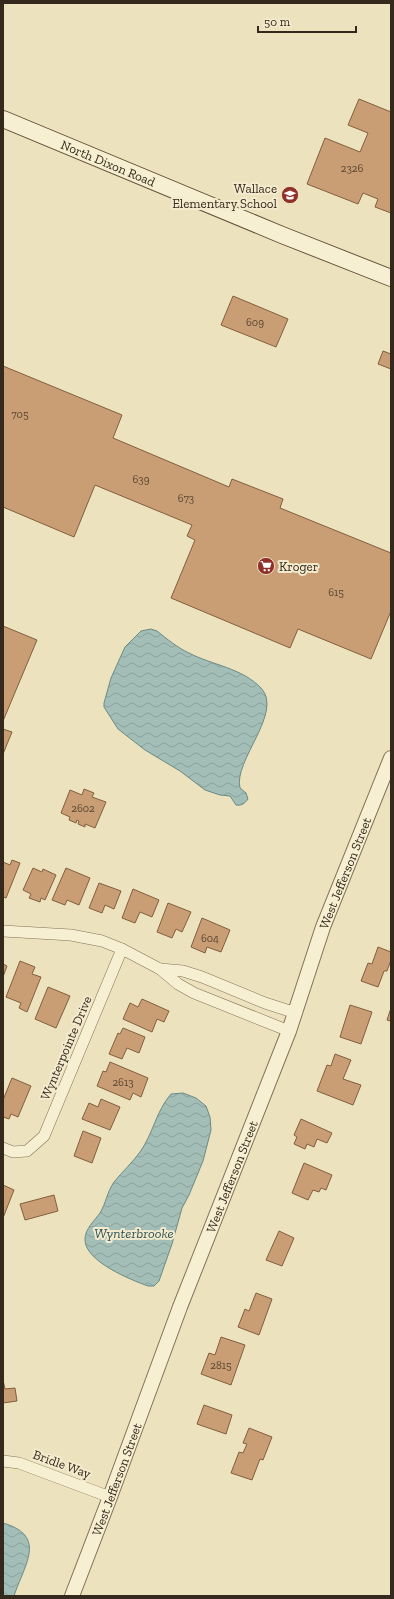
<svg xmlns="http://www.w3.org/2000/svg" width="394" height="1599" font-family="'Zilla Slab',serif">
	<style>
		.water { fill: url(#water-waves); stroke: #6a8b85 }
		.building { fill: #c99e75; stroke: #825e3e }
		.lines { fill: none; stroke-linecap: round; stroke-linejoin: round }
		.minor-casing { stroke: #847258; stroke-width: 12 }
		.tertiary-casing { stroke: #847258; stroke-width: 16 }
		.secondary-casing { stroke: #65533b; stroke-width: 18 }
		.minor { stroke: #f7efd1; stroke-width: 11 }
		.tertiary { stroke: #f7efd1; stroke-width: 14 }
		.secondary { stroke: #f7efd1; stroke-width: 16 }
		.labels { text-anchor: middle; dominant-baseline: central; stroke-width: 4; stroke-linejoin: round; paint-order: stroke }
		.number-label { font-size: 11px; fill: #594632 }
		.street-label { font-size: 13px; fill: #34291c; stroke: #f4ebce }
		.poi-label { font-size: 13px; fill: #34291c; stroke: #f4ebce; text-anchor: end }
		.water-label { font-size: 14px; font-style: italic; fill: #2b5353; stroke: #f4ebce }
	</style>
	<defs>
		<pattern id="water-waves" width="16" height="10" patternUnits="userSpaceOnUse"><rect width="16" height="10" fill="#a2beb7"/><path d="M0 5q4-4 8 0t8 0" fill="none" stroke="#8ca39d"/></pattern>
	</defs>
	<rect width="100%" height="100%" fill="#ece2be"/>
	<!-- water -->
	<g class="water">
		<path d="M151,629L157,631C167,639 178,648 189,653C212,665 242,668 261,688C284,712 233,761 240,788L246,793L248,799C245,803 242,806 236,805L230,796L220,795L205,790L180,771L145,750L118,729L104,707V703L111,678L125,647L141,631Z"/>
		<path d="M183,1093L196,1098L206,1106L210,1117L211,1130L203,1161L189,1195L182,1208L172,1244L159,1281L154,1286H148C131,1280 84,1261 85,1239C85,1229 95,1220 100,1213C106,1203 107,1192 114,1182C122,1172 132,1163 140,1152C153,1134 156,1111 171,1094Z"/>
		<path d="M3,1523C48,1536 24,1565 14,1596H3Z"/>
	</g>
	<!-- building -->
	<g class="building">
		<path d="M359,99L391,112V213L375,207L378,199L363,193L358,204L307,184L325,138L360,152L368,133L348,125Z"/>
		<path d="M233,296L288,319L276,347L221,325Z"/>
		<path d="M383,351L391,354V369L378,364Z"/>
		<path d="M3,366L122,415L113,438L229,487L232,479L283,499L280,508L391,553V611L371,659L298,629L290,648L171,598L195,540L187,536L192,525L95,485L74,537L3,507Z"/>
		<path d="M3,626L37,640L3,721Z"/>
		<path d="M3,729L12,732L3,754Z"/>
		<path d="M84,789L94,793L92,797L106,802L95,828L85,824V827L78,824L79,821L77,820L76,823L69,820L70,817L61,813L70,790L82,795Z"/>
		<path d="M12,860L20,863L6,898L3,897V862L10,865Z"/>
		<path d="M33,868L42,872L43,869L56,875L45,900L41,898L40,902L29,898L31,894L23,890Z"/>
		<path d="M66,868L90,878L79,905L67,900L65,905L52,900Z"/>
		<path d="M99,883L121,891L114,909L105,905L102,913L89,908Z"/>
		<path d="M133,889L159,900L152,917L140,912L135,923L122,918Z"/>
		<path d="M168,903L191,912L182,932L176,929L172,938L157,932Z"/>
		<path d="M202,918L230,930L221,952L207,947L205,953L191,947Z"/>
		<path d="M378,947L391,952V960L387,971H384L378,987L361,981L368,963L372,964Z"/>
		<path d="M20,961L35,967L32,974L41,977L27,1012L19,1008L21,1003L6,997Z"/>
		<path d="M3,964L7,966L3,977Z"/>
		<path d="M48,987L70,996L56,1028L35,1019Z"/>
		<path d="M142,999L169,1011L164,1022L157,1019L152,1032L123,1019L130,1003L138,1007Z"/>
		<path d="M350,1005L372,1012L361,1044L340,1037Z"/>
		<path d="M391,1008V1021L387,1020Z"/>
		<path d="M123,1028L145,1037L139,1053L127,1048L122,1059L109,1054L118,1033L120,1034Z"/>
		<path d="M335,1054L351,1060L343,1079L361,1085L353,1105L317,1091L327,1065L331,1066Z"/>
		<path d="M110,1062L148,1078L141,1097L133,1093L130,1100L97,1086L103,1071L106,1072Z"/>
		<path d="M12,1078L31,1086L18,1117L11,1114L9,1119L3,1117V1100Z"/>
		<path d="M101,1099L120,1107L110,1130L82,1119L89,1103L98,1107Z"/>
		<path d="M301,1119L332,1133L327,1143L317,1139L314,1147L307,1144L305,1149L294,1144L297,1137L294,1135Z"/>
		<path d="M83,1131L101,1138L92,1163L74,1156Z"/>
		<path d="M304,1163L332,1175L326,1190L321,1188L319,1192L313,1190L308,1200L292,1193Z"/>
		<path d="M3,1185L14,1190L3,1218Z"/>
		<path d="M54,1195L58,1211L25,1220L20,1204Z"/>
		<path d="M279,1231L294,1238L282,1266L266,1260Z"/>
		<path d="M256,1293L272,1299L259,1335L238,1327L245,1309L249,1311Z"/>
		<path d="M221,1337L245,1345L231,1385L201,1374L209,1353L215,1355Z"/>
		<path d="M3,1380L5,1389L15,1388L17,1401L3,1403Z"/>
		<path d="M204,1405L232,1415L226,1434L197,1424Z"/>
		<path d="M249,1428L272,1437L263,1460L260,1459L252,1480L231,1473L239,1452L243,1453L247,1444L243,1443Z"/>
	</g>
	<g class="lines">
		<defs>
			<g id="minor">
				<path d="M3,931L71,935L102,941L122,949L160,969L183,971L202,977L265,1003L296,1013"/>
				<path d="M160,969L178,984L194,993L289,1031"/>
				<path d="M3,1148L13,1152L27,1151L44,1136L122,949"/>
				<path d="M3,1461L19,1463L110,1497"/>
			</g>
			<g id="tertiary">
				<path id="s1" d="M72,1596L110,1497L180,1307L289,1031L323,927L391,758"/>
			</g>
			<g id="secondary">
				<path id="s2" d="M3,119L282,235L391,278"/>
			</g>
		</defs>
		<!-- minor casing -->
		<use href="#minor" class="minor-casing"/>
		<!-- tertiary casing -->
		<use href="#tertiary" class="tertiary-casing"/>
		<!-- secondary casing -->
		<use href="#secondary" class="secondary-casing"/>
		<!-- minor -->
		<use href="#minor" class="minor"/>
		<!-- tertiary -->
		<use href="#tertiary" class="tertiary"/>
		<!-- secondary -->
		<use href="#secondary" class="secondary"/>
	</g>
	<!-- icons -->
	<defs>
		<symbol id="school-disc" viewBox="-11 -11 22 22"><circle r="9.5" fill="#913029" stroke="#f4ebce"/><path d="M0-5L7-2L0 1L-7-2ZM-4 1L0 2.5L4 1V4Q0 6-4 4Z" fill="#fff"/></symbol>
		<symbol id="supermarket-disc" viewBox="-11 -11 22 22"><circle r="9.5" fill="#913029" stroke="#f4ebce"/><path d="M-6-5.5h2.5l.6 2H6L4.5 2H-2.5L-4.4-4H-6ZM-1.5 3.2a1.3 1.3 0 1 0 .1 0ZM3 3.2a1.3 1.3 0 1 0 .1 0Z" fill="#fff"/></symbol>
	</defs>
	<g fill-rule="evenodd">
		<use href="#school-disc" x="280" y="185" width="20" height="20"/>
		<use href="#supermarket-disc" x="256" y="556" width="20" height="20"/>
	</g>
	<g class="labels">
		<!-- number labels -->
		<g class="number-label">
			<text x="352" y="168">2326</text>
			<text x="255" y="322">609</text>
			<text x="20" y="414">705</text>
			<text x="141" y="479">639</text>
			<text x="186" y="498">673</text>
			<text x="336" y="592">615</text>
			<text x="83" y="808">2602</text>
			<text x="210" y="938">604</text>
			<text x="123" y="1082">2613</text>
			<text x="221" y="1365">2815</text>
		</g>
		<!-- street labels -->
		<g class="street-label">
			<text stroke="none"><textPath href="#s2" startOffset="114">North Dixon Road</textPath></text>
			<text stroke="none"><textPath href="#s1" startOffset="773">West Jefferson Street</textPath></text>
			<text transform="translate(66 1048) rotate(-67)">Wynterpointe Drive</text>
			<text stroke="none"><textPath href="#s1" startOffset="449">West Jefferson Street</textPath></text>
			<text transform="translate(62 1464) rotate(20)">Bridle Way</text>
			<text stroke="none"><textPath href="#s1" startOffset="125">West Jefferson Street</textPath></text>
		</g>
		<!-- poi labels -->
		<g class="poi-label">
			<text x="277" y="188">Wallace<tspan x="277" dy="15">Elementary School</tspan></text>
			<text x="279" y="566" text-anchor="start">Kroger</text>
		</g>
		<!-- water labels -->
		<g class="water-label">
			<text x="134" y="1233">Wynterbrooke</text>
		</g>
	</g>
	<!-- border -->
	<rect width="394" height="1599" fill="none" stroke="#34291c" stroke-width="8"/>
	<!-- scale -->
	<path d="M258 26v6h98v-6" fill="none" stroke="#34291c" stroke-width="2"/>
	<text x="264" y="26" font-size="12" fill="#34291c" stroke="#f4ebce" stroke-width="3" paint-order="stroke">50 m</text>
</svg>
